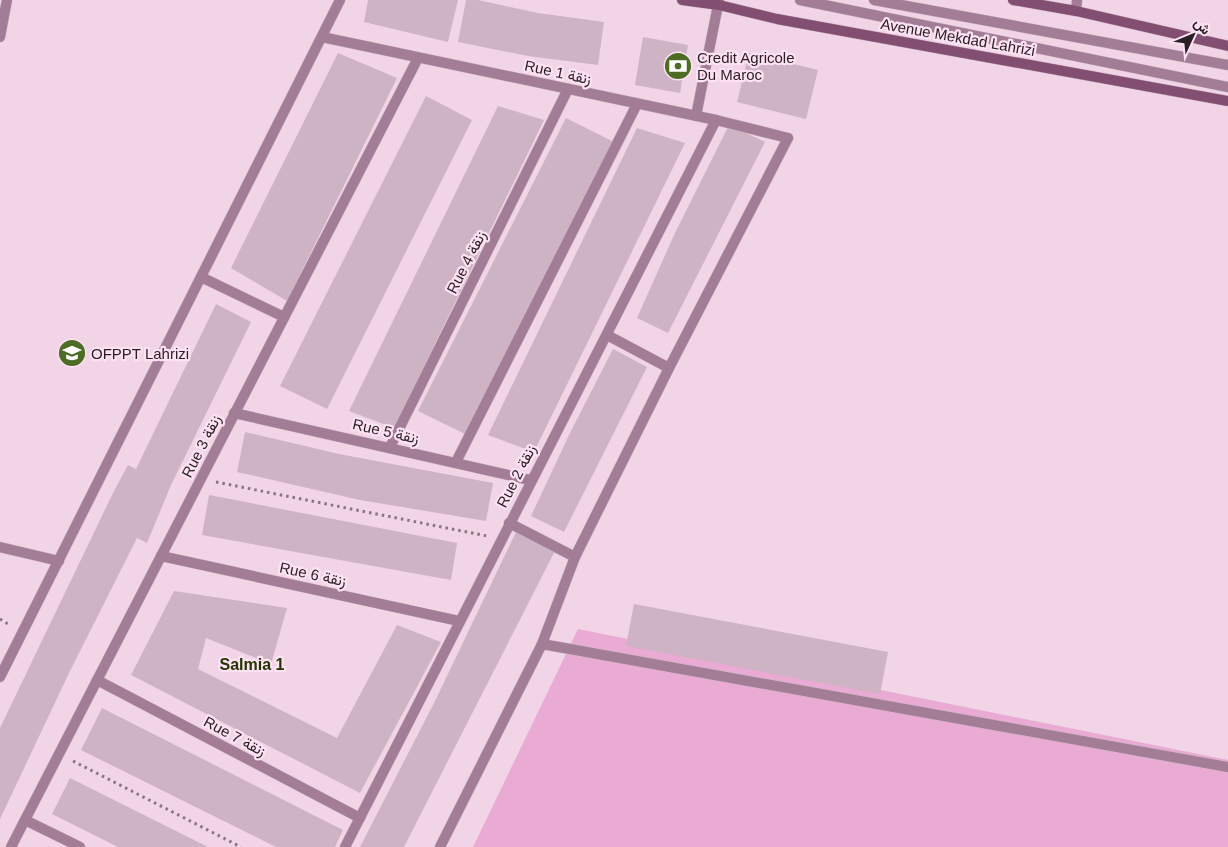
<svg xmlns="http://www.w3.org/2000/svg" width="1228" height="847" font-family="Helvetica,Vazirmatn,sans-serif">
	<style>
		.green { fill: #e9aad3 }
		.building { fill: #ceb3c4 }
		.lines { fill: none; stroke-linecap: round; stroke-linejoin: round }
		.service-casing { stroke: #cdb4c4; stroke-width: 11 }
		.minor-casing { stroke: #cdb4c4; stroke-width: 11 }
		.secondary-casing { stroke: #cdb4c4; stroke-width: 11 }
		.path { stroke: #877580; stroke-width: 3; stroke-dasharray: 2.5 4; stroke-linecap: butt }
		.service { stroke: #a27d95; stroke-width: 10 }
		.minor { stroke: #a27d95; stroke-width: 10 }
		.secondary { stroke: #824e71; stroke-width: 10 }
		.labels { text-anchor: middle; dominant-baseline: central; stroke-width: 4.5; stroke-linejoin: round; paint-order: stroke }
		.street-label { font-size: 15px; fill: #291f25; stroke: #fee2f4 }
		.poi-label { font-size: 15px; fill: #291f25; stroke: #fee2f4; text-anchor: start }
		.neighbourhood-label { font-size: 16px; font-weight: bold; fill: #213601; stroke: #fee2f4 }
	</style>
	<rect width="100%" height="100%" fill="#f1d5e7"/>
	<!-- green -->
	<path class="green" d="M578,629L1228,760V847H473Z"/>
	<!-- building -->
	<g class="building">
		<path d="M368,0H458L448,42L364,22Z"/>
		<path d="M466,0H478L538,13L604,22L598,65L528,56L458,42Z"/>
		<path d="M643,37L688,45L680,93L635,85Z"/>
		<path d="M338,53L397,78L287,301L231,268Z"/>
		<path d="M749,53L818,70L806,119L737,102Z"/>
		<path d="M426,96L472,120L327,409L280,386Z"/>
		<path d="M498,106L544,120L394,428L349,411Z"/>
		<path d="M566,118L616,143L469,436L418,411Z"/>
		<path d="M729,125L765,142L668,333L637,318L675,233Z"/>
		<path d="M637,128L685,143L534,452L488,435Z"/>
		<path d="M216,304L251,322L171,485L147,543L137,538L69,673L0,819V728L112,495L128,465L136,469Z"/>
		<path d="M613,349L647,367L564,532L531,516L569,435Z"/>
		<path d="M245,432L339,454L493,483L486,521L360,500L237,472Z"/>
		<path d="M209,495L457,543L451,580L202,535Z"/>
		<path d="M517,530L556,549L404,847H360L435,701Z"/>
		<path d="M174,591L287,608L271,664L206,638L198,669L337,738L397,625L441,642L360,793L131,675Z"/>
		<path d="M634,604L888,652L880,694L626,646Z"/>
		<path d="M102,708L343,830L335,847H276L81,750Z"/>
		<path d="M70,778L208,847H118L52,814Z"/>
	</g>
	<g class="lines">
		<defs>
			<g id="service">
				<path d="M800,0L1228,87"/>
				<path d="M874,0L1228,65"/>
				<path d="M669,368L788,138"/>
			</g>
			<g id="minor">
				<path d="M1076,11L1077,0"/>
				<path d="M0,37L7,0"/>
				<path d="M322,37L716,120L788,138"/>
				<path d="M696,116L719,0"/>
				<path d="M201,277L284,317"/>
				<path d="M234,413L530,480"/>
				<path d="M390,447L568,89"/>
				<path d="M456,462L637,104"/>
				<path d="M509,523L575,557"/>
				<path d="M0,547L59,561"/>
				<path d="M161,556L459,621"/>
				<path d="M542,644L575,557L669,368L607,335"/>
				<path d="M0,677L340,0"/>
				<path d="M97,680L360,818"/>
				<path d="M25,820L80,847"/>
				<path d="M11,847L418,58"/>
				<path d="M345,847L716,120"/>
				<path d="M440,847L542,644L1228,767"/>
			</g>
			<g id="secondary">
				<path d="M682,0L719,5L777,19L1228,101"/>
				<path d="M1013,0L1076,11L1228,46"/>
			</g>
		</defs>
		<!-- service casing -->
		<use href="#service" class="service-casing"/>
		<!-- minor casing -->
		<use href="#minor" class="minor-casing"/>
		<!-- secondary casing -->
		<use href="#secondary" class="secondary-casing"/>
		<!-- path -->
		<g class="path">
			<path d="M216,482L487,536"/>
			<path d="M0,619L8,624"/>
			<path d="M73,761L241,847"/>
		</g>
		<!-- service -->
		<use href="#service" class="service"/>
		<!-- minor -->
		<use href="#minor" class="minor"/>
		<!-- secondary -->
		<use href="#secondary" class="secondary"/>
	</g>
	<!-- icons -->
	<defs>
		<symbol id="bank-disc" viewBox="-11 -11 22 22"><circle r="9.5" fill="#4d6d24" stroke="#fee2f4"/><path d="M-6-4H6V4H-6ZM0-2.3a2.3 2.3 0 1 0 0 4.6a2.3 2.3 0 1 0 0-4.6Z" fill="#fff"/></symbol>
		<symbol id="university-disc" viewBox="-11 -11 22 22"><circle r="9.5" fill="#4d6d24" stroke="#fee2f4"/><path d="M0-5L7-2L0 1L-7-2ZM-4 1L0 2.5L4 1V4Q0 6-4 4Z" fill="#fff"/></symbol>
	</defs>
	<g fill-rule="evenodd">
		<use href="#bank-disc" x="662" y="50" width="32" height="32"/>
		<use href="#university-disc" x="56" y="337" width="32" height="32"/>
	</g>
	<g class="labels">
		<!-- street labels -->
		<g class="street-label">
			<text transform="translate(958 37) rotate(10)">Avenue Mekdad Lahrizi</text>
			<text transform="translate(558 72) rotate(12)">Rue 1 زنقة</text>
			<text transform="translate(466 262) rotate(-63)">Rue 4 زنقة</text>
			<text transform="translate(386 431) rotate(13)">Rue 5 زنقة</text>
			<text transform="translate(201 446) rotate(-63)">Rue 3 زنقة</text>
			<text transform="translate(516 476) rotate(-63)">Rue 2 زنقة</text>
			<text transform="translate(313 574) rotate(12)">Rue 6 زنقة</text>
			<text transform="translate(235 736) rotate(28)">Rue 7 زنقة</text>
		</g>
		<!-- poi labels -->
		<g class="poi-label">
			<text x="697" y="57">Credit Agricole<tspan x="697" dy="17">Du Maroc</tspan></text>
			<text x="91" y="353">OFPPT Lahrizi</text>
		</g>
		<!-- neighbourhood labels -->
		<g class="neighbourhood-label">
			<text x="252" y="664">Salmia 1</text>
		</g>
	</g>
	<!-- north arrow -->
	<g transform="translate(1193 35) rotate(46)" stroke="#fee2f4" stroke-width="4" paint-order="stroke">
	<path d="M0-4L9 19L0 12L-9 19Z" fill="#291f25"/>
	<text y="-8" font-size="14" font-weight="bold" text-anchor="middle" fill="#291f25">ش</text>
	</g>
</svg>
